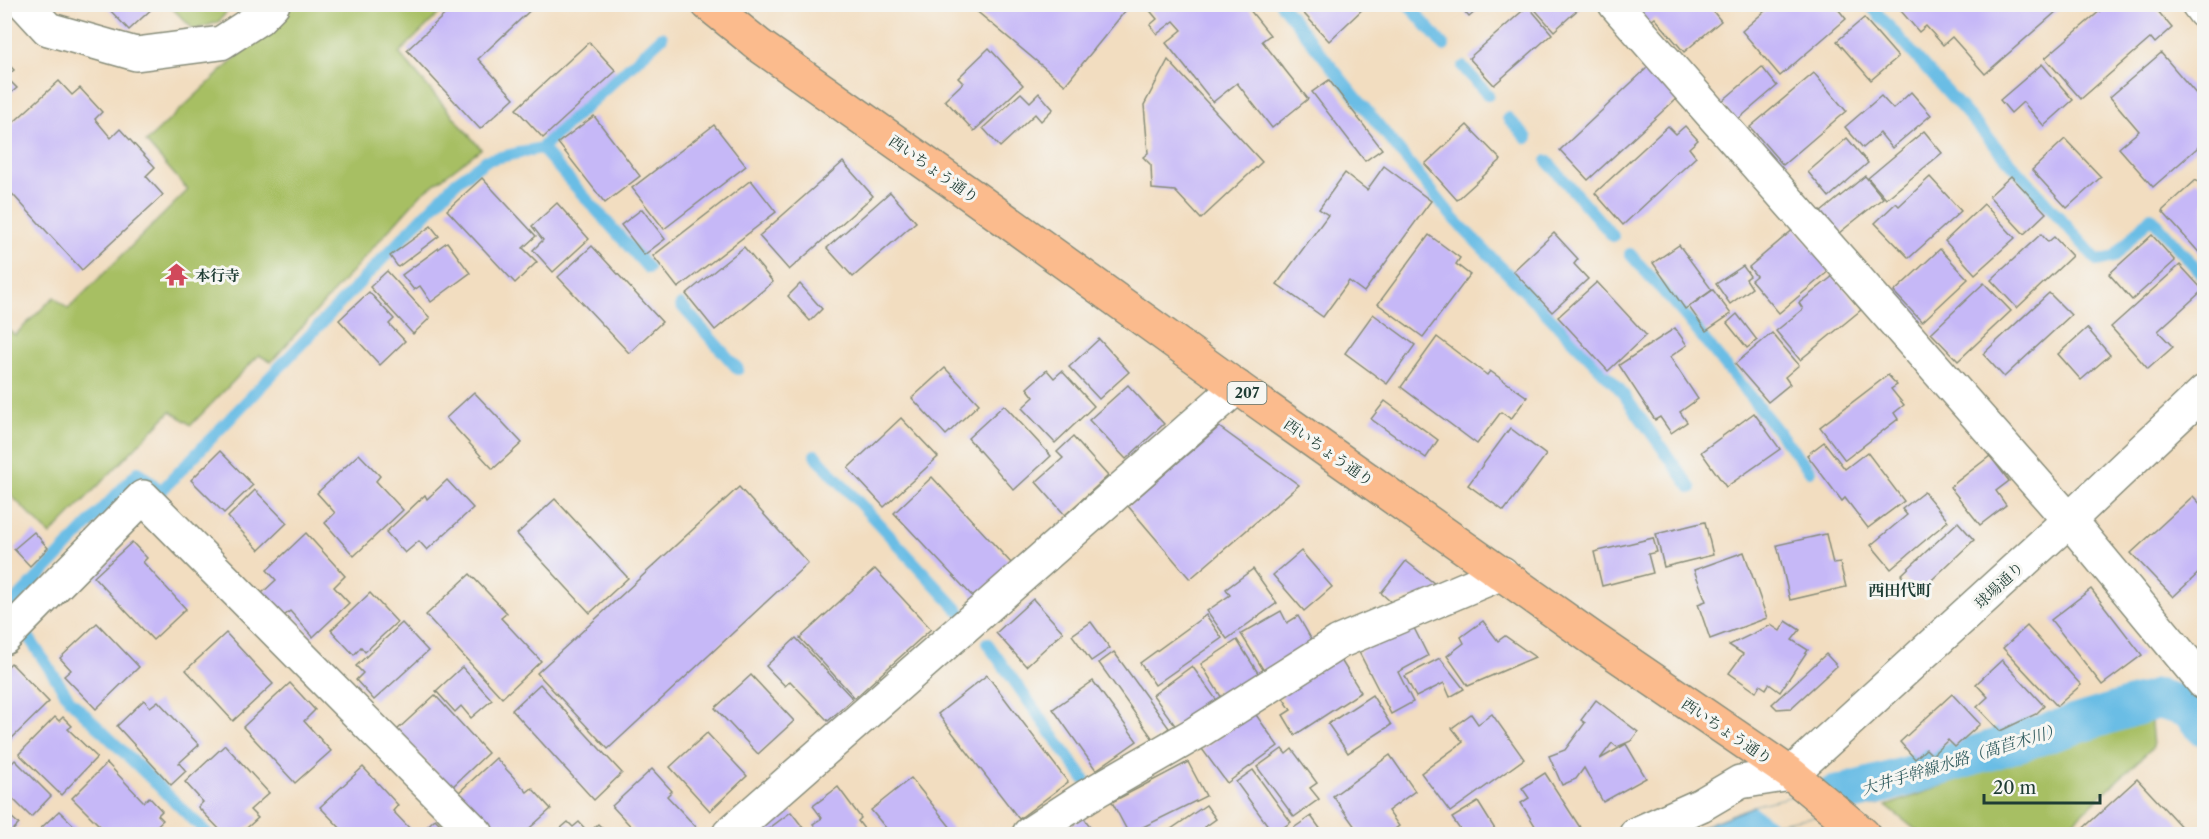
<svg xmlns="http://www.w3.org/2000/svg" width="2209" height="839" font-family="'Libre Caslon Text','Noto Serif JP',serif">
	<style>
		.green { fill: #a7bf64; stroke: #637e4c; stroke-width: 1.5 }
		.water { fill: #6abde5; stroke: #447d8c; stroke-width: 1.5 }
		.pier { fill: #f2ddc0 }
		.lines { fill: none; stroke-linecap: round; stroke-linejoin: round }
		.stream { stroke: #6abde5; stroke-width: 12 }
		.canal { stroke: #6abde5; stroke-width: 40 }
		.building { fill: #c6b8f7 }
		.minor-casing { stroke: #888d7a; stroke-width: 36 }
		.highway-casing { stroke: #888d7a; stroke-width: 36 }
		.minor { stroke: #fff; stroke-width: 33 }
		.highway { stroke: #fbbb8d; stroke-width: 33 }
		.labels { text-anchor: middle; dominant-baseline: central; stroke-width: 6; stroke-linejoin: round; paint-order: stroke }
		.shield { fill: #f6f6f2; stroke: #60746d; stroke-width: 1.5 }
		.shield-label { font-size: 14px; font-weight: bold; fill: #1f3d34 }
		.street-label { font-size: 15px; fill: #1f3d34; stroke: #f6f6f2 }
		.poi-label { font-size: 15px; font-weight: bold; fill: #1f3d34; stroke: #f6f6f2; text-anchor: start }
		.neighbourhood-label { font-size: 16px; font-weight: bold; fill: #1f3d34; stroke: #f6f6f2 }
		.water-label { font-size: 16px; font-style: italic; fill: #325d60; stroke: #f6f6f2 }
	</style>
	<rect width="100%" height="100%" fill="#f6f6f2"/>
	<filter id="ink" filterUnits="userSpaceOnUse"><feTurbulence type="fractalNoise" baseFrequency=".0167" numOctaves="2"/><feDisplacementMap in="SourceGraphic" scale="12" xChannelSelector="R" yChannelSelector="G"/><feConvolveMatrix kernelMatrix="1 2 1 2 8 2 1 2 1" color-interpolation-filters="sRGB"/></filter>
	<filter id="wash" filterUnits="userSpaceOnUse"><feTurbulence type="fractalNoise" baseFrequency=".008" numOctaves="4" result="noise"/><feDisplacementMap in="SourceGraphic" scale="24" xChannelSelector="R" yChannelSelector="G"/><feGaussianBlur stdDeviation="1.35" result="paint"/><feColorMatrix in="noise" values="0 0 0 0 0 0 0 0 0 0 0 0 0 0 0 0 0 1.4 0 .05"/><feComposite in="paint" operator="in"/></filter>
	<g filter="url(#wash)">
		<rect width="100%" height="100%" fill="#f2ddc0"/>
		<!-- green -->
		<g class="green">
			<path d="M169,5H233L218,22L194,30Z"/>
			<path d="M292,5H448L399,53L481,149L421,194L271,362L259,355L191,425L171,411L50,535L5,489L4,327L15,335L54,297L68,309L188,190L146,142Z"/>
			<path d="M2150,711L2153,747L2060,834H1921L1886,806Z"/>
		</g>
		<!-- water -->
		<path class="water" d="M1886,773L1889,801L1877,805L1777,823L1754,828L1739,834H1684L1754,806Z"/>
		<!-- pier -->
		<path class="pier" d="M1878,775L1877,805L1777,823L1754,806Z"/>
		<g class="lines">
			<!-- stream -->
			<g class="stream">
				<path d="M1281,4L1455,220L1618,387L1691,488"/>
				<path d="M1408,4L1444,46"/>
				<path d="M1869,4L2098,261L2114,257L2151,217L2204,277"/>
				<path d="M1463,67L1488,95"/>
				<path d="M1508,118L1527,138"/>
				<path d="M541,148L648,268"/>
				<path d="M1547,161L1613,236"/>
				<path d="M1630,254L1686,317L1810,471"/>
				<path d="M681,305L738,369"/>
				<path d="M815,455L960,612"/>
				<path d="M9,608L138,472L161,491L456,182L487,160L541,148L662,37"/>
				<path d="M20,624L70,700L208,834"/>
				<path d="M987,643L1084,779"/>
			</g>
			<!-- canal -->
			<path class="canal" d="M1834,796L1888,782L2158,699L2189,708L2204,726"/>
		</g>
		<g id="blocks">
			<!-- building -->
			<g class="building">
				<path d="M110,4H157L129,30L107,7Z"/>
				<path d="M456,4H537L478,59L514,98L480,129L407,50Z"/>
				<path d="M968,4H1120L1126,10L1065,85Z"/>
				<path d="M1150,4H1169L1172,8L1177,4H1245L1270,35L1262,41L1308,99L1272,128L1237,83L1213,102L1166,43L1182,30L1174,21L1157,34L1150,25L1157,19L1147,7Z"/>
				<path d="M1298,4H1368L1329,41L1297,6Z"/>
				<path d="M1458,4H1484L1469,17Z"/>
				<path d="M1530,4H1584L1554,31Z"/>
				<path d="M1633,4H1707L1721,21L1684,52L1655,18L1648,23Z"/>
				<path d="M1773,4H1834L1846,19L1780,76L1742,31Z"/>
				<path d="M1895,4H2065L1985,74L1952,37L1943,45L1926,26L1919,32Z"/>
				<path d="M2108,4H2139L2140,6L2152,4L2172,28L2155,43L2151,38L2081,99L2045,58Z"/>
				<path d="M1528,6L1552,34L1494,85L1469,58Z"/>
				<path d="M1864,18L1898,57L1871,80L1837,41Z"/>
				<path d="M589,42L616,71L543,138L516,109Z"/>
				<path d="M989,48L1023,85L974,131L945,100L963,83L958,78Z"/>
				<path d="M2161,53L2204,103V142L2153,187L2119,148L2139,131L2110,97Z"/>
				<path d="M4,60L14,70L6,77L17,88L4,99Z"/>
				<path d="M1168,60L1262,162L1201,219L1175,191L1152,189L1151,165L1143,157L1148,153L1144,105Z"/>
				<path d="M2042,64L2073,100L2044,126L2023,102L2011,113L2000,100Z"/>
				<path d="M1648,67L1677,98L1588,180L1560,150Z"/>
				<path d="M1762,67L1777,86L1736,121L1721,102Z"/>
				<path d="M1814,73L1846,111L1783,165L1750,127Z"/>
				<path d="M1329,80L1382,149L1365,161L1312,92Z"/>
				<path d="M59,81L72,95L80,88L102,112L95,119L111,138L120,129L155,167L146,176L163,195L82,270L4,185V131Z"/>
				<path d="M1911,92L1931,115L1892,148L1880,133L1863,148L1845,127L1881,96L1893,109Z"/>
				<path d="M1021,93L1030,102L1039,93L1053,109L1041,121L1035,114L1000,147L983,128Z"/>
				<path d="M594,116L640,176L605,203L558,143Z"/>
				<path d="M714,125L746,166L664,229L632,188Z"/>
				<path d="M1467,125L1501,160L1457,200L1425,164Z"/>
				<path d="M1668,126L1676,134L1685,126L1698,140L1689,148L1696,157L1623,225L1595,193Z"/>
				<path d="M1924,131L1942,153L1886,199L1868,178Z"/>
				<path d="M1847,138L1868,163L1829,197L1808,172Z"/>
				<path d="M2065,139L2101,177L2067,208L2032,170Z"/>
				<path d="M843,162L873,196L789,270L759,236Z"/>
				<path d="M1384,166L1431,201L1364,292L1349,281L1323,317L1277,284L1328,215L1319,209L1345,173L1367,190Z"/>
				<path d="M1865,176L1883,198L1839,233L1821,212Z"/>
				<path d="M2011,176L2046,213L2024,234L1989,196Z"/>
				<path d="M1930,177L1961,211L1909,258L1875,223L1896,203L1899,206Z"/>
				<path d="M482,178L536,236L523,248L537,262L515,283L447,210Z"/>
				<path d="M751,180L776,212L678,288L653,256Z"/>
				<path d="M2196,180L2204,189V258L2162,211Z"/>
				<path d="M890,192L916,222L853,277L827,248Z"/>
				<path d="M557,203L589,239L553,272L533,250L543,240L532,226Z"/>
				<path d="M1984,204L2015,238L1975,274L1945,241Z"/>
				<path d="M642,209L665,239L644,255L621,225Z"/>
				<path d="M431,226L439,236L398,267L390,256Z"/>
				<path d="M1795,228L1830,270L1779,313L1751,280L1756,276L1749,267Z"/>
				<path d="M1554,233L1578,259L1574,264L1588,279L1552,312L1513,271Z"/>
				<path d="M2041,234L2048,242L2054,237L2072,256L2017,308L1991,280Z"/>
				<path d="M1429,235L1460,258L1456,264L1470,275L1423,337L1378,304Z"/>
				<path d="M2152,235L2175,261L2132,300L2109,274Z"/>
				<path d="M447,242L470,273L431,302L420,286L414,290L402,275Z"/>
				<path d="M1679,245L1712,290L1685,309L1653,263Z"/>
				<path d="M592,246L662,322L629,353L558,277Z"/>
				<path d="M744,247L773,282L715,330L686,294Z"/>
				<path d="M1940,249L1968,279L1922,322L1894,292Z"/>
				<path d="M2180,265L2203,290L2158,331L2173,347L2148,369L2111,327Z"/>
				<path d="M1743,266L1750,276L1746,279L1752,288L1730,304L1716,284Z"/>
				<path d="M387,271L430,318L413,334L370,287Z"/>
				<path d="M1833,276L1861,310L1800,360L1776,331L1803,309L1799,303Z"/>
				<path d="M1597,282L1646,335L1608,371L1558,317Z"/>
				<path d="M1984,283L2011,311L1958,361L1931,333Z"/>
				<path d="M800,284L822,309L810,321L788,296Z"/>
				<path d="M1713,290L1731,314L1706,331L1689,307Z"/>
				<path d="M369,292L394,319L389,324L405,341L380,365L339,320Z"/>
				<path d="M2049,293L2071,315L2004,377L1983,354Z"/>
				<path d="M1373,314L1415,345L1387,384L1345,353Z"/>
				<path d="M1737,314L1757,340L1747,348L1727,323Z"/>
				<path d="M1675,328L1687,345L1670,357L1698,399L1680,412L1687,422L1671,433L1660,417L1655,420L1619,365Z"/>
				<path d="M2087,328L2110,355L2081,380L2058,354Z"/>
				<path d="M1772,333L1799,365L1785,377L1790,384L1768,402L1735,364Z"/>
				<path d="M1437,337L1487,375L1490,371L1527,397L1511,419L1501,412L1477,444L1401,387Z"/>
				<path d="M1099,339L1129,372L1099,399L1069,367Z"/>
				<path d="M945,368L979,404L946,435L912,398Z"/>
				<path d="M1047,370L1054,378L1062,371L1094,406L1055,443L1022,408L1034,397L1027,388Z"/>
				<path d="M1888,375L1897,385L1891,389L1904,405L1894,413L1898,419L1845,460L1820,427Z"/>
				<path d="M1128,385L1164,424L1126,459L1089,420Z"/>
				<path d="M474,392L522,443L493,469L446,418Z"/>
				<path d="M1385,401L1438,440L1426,458L1371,419Z"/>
				<path d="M1004,405L1051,456L1014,490L968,438Z"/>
				<path d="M1754,413L1780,449L1726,487L1701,452Z"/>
				<path d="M901,418L938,457L884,507L848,468Z"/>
				<path d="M1219,427L1299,485L1190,579L1128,506Z"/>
				<path d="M1510,428L1546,455L1504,511L1468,485Z"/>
				<path d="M1073,437L1108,476L1065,515L1036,482L1063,458L1057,452Z"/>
				<path d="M1824,442L1845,469L1867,452L1904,501L1868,528L1845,498L1842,501L1807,455Z"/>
				<path d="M220,451L253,485L224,513L191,480Z"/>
				<path d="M359,454L380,476L376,481L403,510L354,556L325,523L335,513L317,493Z"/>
				<path d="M1990,456L2009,481L1996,491L2006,505L1980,525L1950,487Z"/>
				<path d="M932,477L1012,564L975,599L894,513Z"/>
				<path d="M447,480L473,508L427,550L419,541L405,553L386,532L425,495L427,499Z"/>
				<path d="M739,487L808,563L608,749L537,673Z"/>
				<path d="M255,490L287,523L259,550L228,517Z"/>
				<path d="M1924,492L1948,521L1891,569L1871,545L1907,515L1902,509Z"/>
				<path d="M2193,496L2204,508V568L2173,597L2131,553Z"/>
				<path d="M555,499L628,578L590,613L517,534Z"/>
				<path d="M1705,522L1713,555L1664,567L1656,534Z"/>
				<path d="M1958,522L1974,540L1918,593L1901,575Z"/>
				<path d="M34,532L48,548L30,566L14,549Z"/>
				<path d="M306,533L345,576L334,587L349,603L313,637L290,611L284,616L262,593L276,580L267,570Z"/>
				<path d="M1826,534L1833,564L1840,563L1846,587L1790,600L1777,545Z"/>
				<path d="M1653,538L1657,552L1648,554L1653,573L1602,586L1594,552Z"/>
				<path d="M132,542L147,558L143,562L186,609L153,640L94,577Z"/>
				<path d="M1301,551L1332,587L1304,611L1273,575Z"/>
				<path d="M1744,552L1767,618L1710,639L1698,604L1706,601L1694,570Z"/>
				<path d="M1406,561L1440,588L1437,593L1391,602L1381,593Z"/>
				<path d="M875,569L931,629L855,698L800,638Z"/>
				<path d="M1253,569L1277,603L1227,639L1207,611L1230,595L1226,589Z"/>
				<path d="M470,574L507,613L501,618L541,661L502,698L426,615Z"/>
				<path d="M2091,589L2142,655L2102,685L2051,620Z"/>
				<path d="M370,593L397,622L365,652L361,647L354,655L331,630Z"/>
				<path d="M1033,599L1063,632L1026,666L996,633Z"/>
				<path d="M1281,611L1287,623L1298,616L1313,642L1264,671L1241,634Z"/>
				<path d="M1206,615L1222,638L1155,685L1140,663Z"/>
				<path d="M1483,621L1498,641L1505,636L1535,657L1468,686L1447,656L1464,643L1461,637Z"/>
				<path d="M1786,621L1800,630L1792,640L1808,650L1780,692L1769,684L1766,689L1760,685L1756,692L1729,673L1743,654L1729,645L1771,625L1780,631Z"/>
				<path d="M1091,622L1110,648L1091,661L1072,635Z"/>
				<path d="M97,623L139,667L96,709L64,676L71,670L60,658Z"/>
				<path d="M402,623L428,651L374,700L356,680L363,673L356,666Z"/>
				<path d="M1412,624L1428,656L1398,672L1413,702L1391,714L1359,652Z"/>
				<path d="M2027,626L2081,685L2057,706L2003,648Z"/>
				<path d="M226,633L273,684L233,721L186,670Z"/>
				<path d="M796,638L853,699L828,721L790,681L785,686L766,666Z"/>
				<path d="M1237,640L1260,676L1223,700L1201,664Z"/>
				<path d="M1114,652L1169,728L1153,739L1099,663Z"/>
				<path d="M1826,654L1837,666L1791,708L1777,709L1772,704Z"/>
				<path d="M1339,657L1361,692L1295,735L1283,715L1291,710L1281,695Z"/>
				<path d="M1440,658L1464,689L1450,697L1444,683L1416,697L1405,676Z"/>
				<path d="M2002,660L2044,706L2036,714L2000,731L1977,707L1988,697L1976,684Z"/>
				<path d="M11,663L49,702L5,745V669Z"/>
				<path d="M1192,666L1218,702L1179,731L1153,695Z"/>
				<path d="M462,667L492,700L471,718L461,706L455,712L436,691Z"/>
				<path d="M751,675L794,721L758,754L715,708Z"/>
				<path d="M987,675L1068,782L1019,819L938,714Z"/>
				<path d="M1093,681L1137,741L1096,770L1053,709Z"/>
				<path d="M290,683L315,710L304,721L331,751L295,783L243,727Z"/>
				<path d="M540,684L622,773L594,800L512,710Z"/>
				<path d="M1952,694L1980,724L1955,747L1948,740L1932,755L1926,749L1915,759L1900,742Z"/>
				<path d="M435,695L488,753L451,788L397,730Z"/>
				<path d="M1372,695L1391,725L1348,753L1328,724Z"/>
				<path d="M144,700L150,707L158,701L199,745L179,763L186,771L171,785L117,726Z"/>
				<path d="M1596,700L1638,732L1631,741L1617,747L1612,743L1600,759L1626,744L1646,778L1603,802L1584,768L1576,779L1562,785L1549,756L1565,750L1585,723L1581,720Z"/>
				<path d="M1254,712L1278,746L1227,783L1202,749Z"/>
				<path d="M1471,714L1478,724L1492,714L1524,759L1450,812L1421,773L1463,742L1452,728Z"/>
				<path d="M55,717L59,721L63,717L72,726L68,729L97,757L61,795L19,754Z"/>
				<path d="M707,733L747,776L710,811L670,767Z"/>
				<path d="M225,745L269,793L250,810L258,818L240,834H224L198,807L203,802L185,782Z"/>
				<path d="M1282,749L1286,754L1292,749L1317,783L1310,788L1319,799L1294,817L1257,767Z"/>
				<path d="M1390,755L1415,791L1388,811L1399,826L1388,834H1360L1333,796Z"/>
				<path d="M496,758L527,792L532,788L551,809L523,834H494L457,794Z"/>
				<path d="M15,760L51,796L31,817L4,790V771Z"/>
				<path d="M1188,762L1206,796L1129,834L1112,802Z"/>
				<path d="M107,763L144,802L149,797L162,811L158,815L163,820L148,834H99L104,830L72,798Z"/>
				<path d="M363,767L398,805L393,811L414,833L412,834H346L320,807Z"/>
				<path d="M652,769L672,791L667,796L697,828L690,834H638L612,806Z"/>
				<path d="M1253,770L1291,822L1274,834L1236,782Z"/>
				<path d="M1545,773L1583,832L1579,834H1540L1521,803L1529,798L1522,788Z"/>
				<path d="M911,778L956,834H891L871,810Z"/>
				<path d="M2137,779L2187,833L2185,834H2077Z"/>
				<path d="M838,787L861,818L858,821L868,834H821L813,824L822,818L813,806Z"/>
				<path d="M1478,802L1498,834H1463L1452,818Z"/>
				<path d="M1206,805L1216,819L1205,827L1210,834H1164Z"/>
				<path d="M4,811L19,824L11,832L13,834H4Z"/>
				<path d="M59,811L83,834H43L39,830Z"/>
				<path d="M791,812L808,834H770L767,830Z"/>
				<path d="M1311,816L1324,834H1285Z"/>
				<path d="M1083,817L1096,834H1058Z"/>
				<path d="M435,819L450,834H419Z"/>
				<path d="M568,822L573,827L579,822L589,833L598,824L608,834H554Z"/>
			</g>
		</g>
	</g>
	<g filter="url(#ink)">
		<use href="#blocks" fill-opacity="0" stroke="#888d7a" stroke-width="1.5"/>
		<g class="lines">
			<defs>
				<g id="minor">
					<path d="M25,4L48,29L136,54L221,43L258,19L273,4"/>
					<path d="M1615,4L2069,520L2204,683"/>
					<path d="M2198,4L2204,12"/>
					<path d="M4,638L143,497L477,834"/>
					<path d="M729,834L1237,387"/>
					<path d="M1029,834L1087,796L1196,733L1339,642L1502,573"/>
					<path d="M1636,834L1701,805L1740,782L1791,774L2069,520L2204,392"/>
				</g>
				<path id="highway" d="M708,4L760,46L971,195L1237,387L1592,638L1791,774L1863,834"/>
			</defs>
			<!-- minor casing -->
			<use href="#minor" class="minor-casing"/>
			<!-- highway casing -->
			<use href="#highway" class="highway-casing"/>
			<!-- minor -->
			<use href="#minor" class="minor"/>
			<!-- highway -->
			<use href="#highway" class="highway"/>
		</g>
	</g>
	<!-- icons -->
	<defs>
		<symbol id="temple-bare" viewBox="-9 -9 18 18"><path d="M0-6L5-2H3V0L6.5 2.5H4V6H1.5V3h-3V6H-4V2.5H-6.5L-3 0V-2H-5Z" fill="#d1495b" stroke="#f6f6f2" stroke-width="2.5" paint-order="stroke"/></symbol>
	</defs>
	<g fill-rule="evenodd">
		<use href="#temple-bare" x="160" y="258" width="33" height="33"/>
	</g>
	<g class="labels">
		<!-- shield labels -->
		<rect class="shield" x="1227.5" y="382" width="39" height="22" rx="4.5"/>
		<g class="shield-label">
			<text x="1247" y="393">207</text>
		</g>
		<!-- street labels -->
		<g class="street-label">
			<text transform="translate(934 169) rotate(35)">西いちょう通り</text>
			<text transform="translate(1329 452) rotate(35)">西いちょう通り</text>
			<text transform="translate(1999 585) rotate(-43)">球場通り</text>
			<text transform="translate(1727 731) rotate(34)">西いちょう通り</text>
		</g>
		<!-- poi labels -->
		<g class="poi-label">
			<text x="195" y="275">本行寺</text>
		</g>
		<!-- neighbourhood labels -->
		<g class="neighbourhood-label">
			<text x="1900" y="590">西田代町</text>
		</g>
		<!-- water labels -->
		<g class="water-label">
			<text transform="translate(1961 759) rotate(-17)">大井手幹線水路（萵苣木川）</text>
		</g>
	</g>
	<!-- margin -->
	<rect width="2209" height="839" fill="none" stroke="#f6f6f2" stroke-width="24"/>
	<!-- scale -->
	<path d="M1984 794v9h116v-9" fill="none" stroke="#1f3d34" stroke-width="3"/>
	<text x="1993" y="794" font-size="18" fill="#1f3d34" stroke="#f6f6f2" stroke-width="4.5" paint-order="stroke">20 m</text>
</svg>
